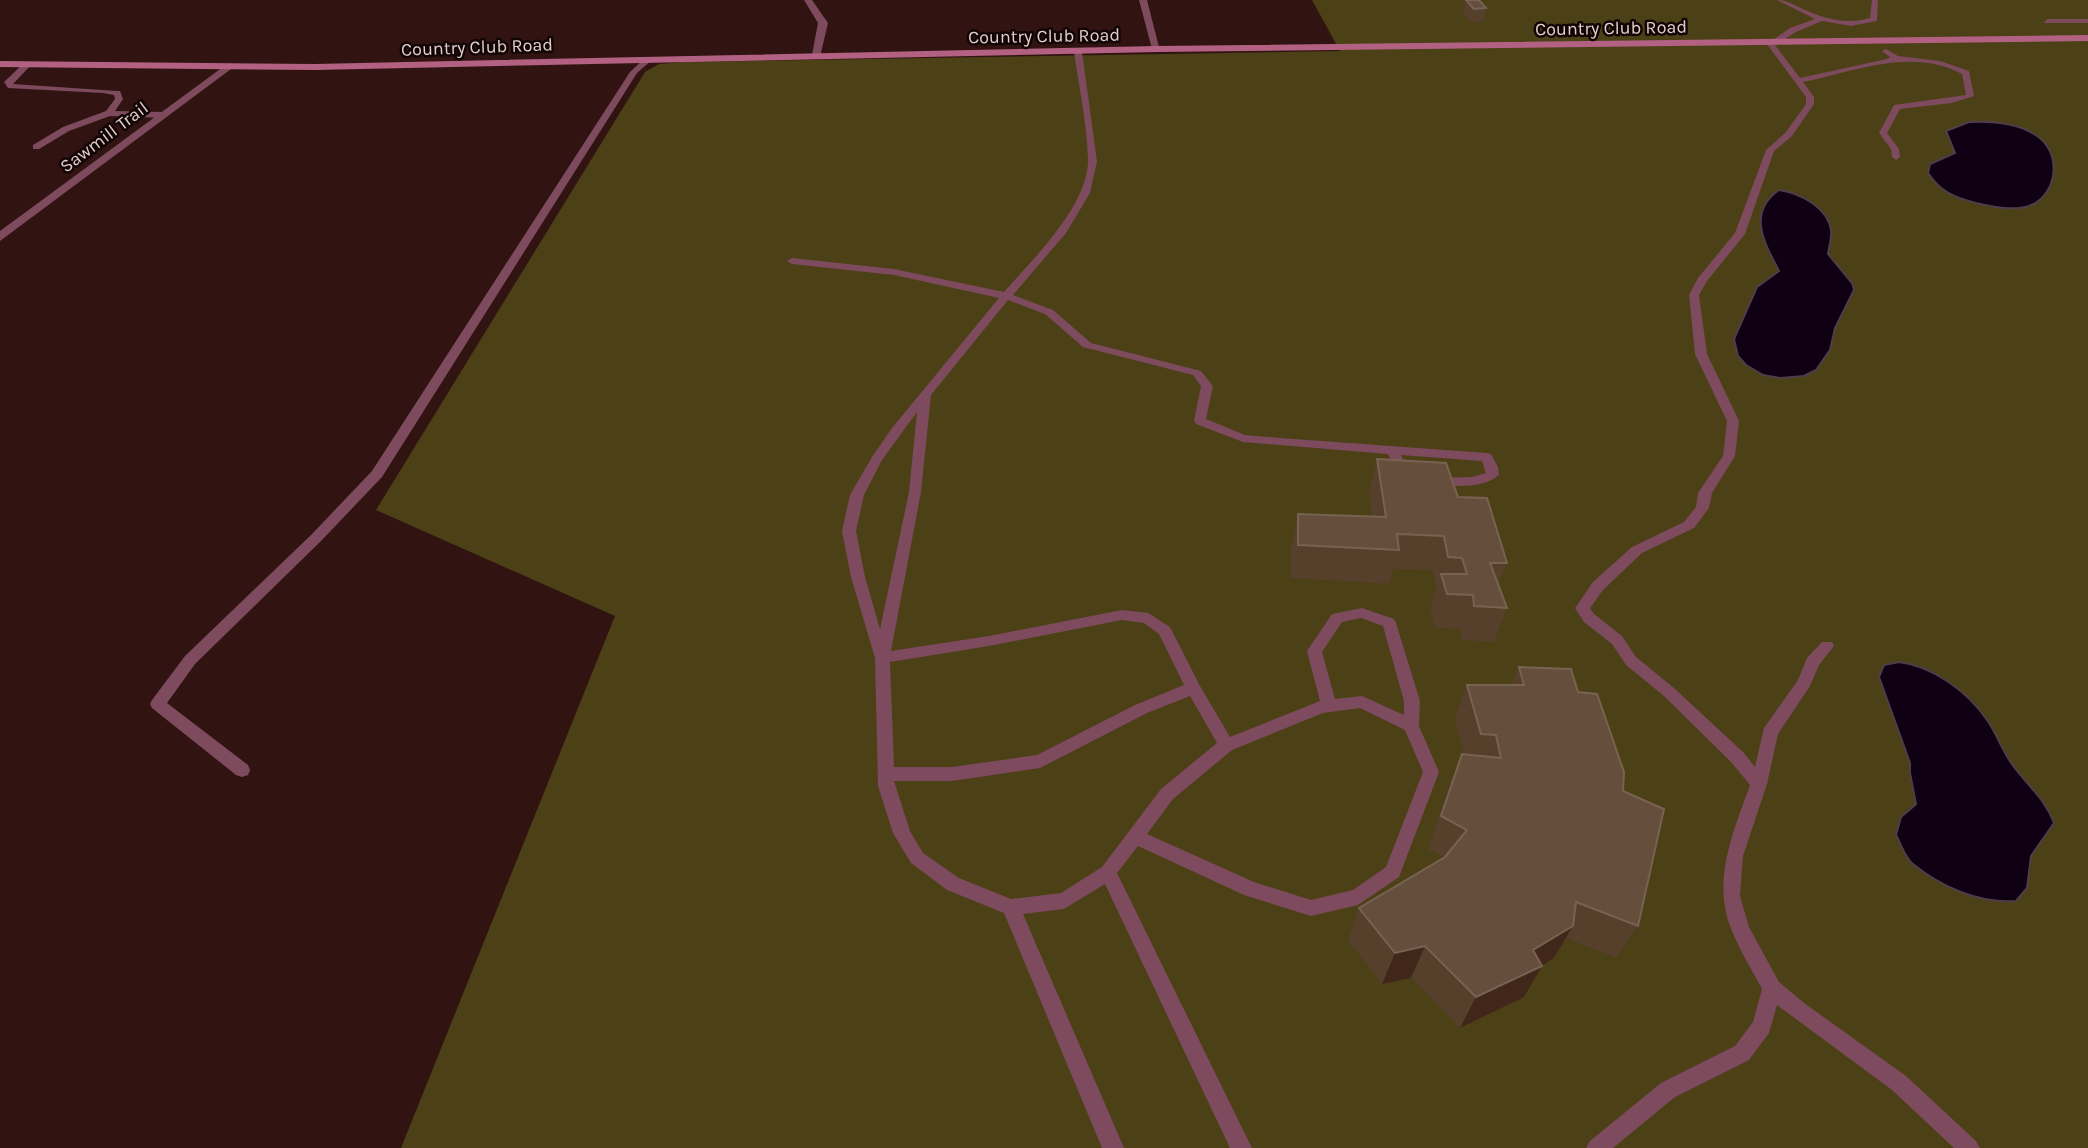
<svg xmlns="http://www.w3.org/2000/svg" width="2088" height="1148" font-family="Karla,sans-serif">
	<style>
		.green { fill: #4c4017 }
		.water { fill: #100013; stroke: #4f3e4a; stroke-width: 2 }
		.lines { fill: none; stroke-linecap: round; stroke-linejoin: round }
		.lane { fill: #7d4a5e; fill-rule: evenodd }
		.street { fill: #7d4a5e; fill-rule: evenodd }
		.secondary { fill: #b36182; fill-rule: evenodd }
		.wall { fill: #563f2b }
		.shaded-wall { fill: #412719 }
		.building { fill: #654e3c; stroke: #786252; stroke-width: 2 }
		.labels { text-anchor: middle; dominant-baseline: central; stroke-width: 5; stroke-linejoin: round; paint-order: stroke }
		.far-street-label { font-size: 18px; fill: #e2cdca; stroke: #100504 }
	</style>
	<rect width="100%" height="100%" fill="#311411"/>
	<!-- green -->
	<path class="green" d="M1312,0H2088V1148H401L615,616L376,510L645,72L659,64L684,62L1340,51Z"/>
	<!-- water -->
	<g class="water">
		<path d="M1969,122C1992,121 2022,123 2041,139C2062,158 2056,196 2029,206C2014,211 1992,207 1976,203C1953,197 1941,192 1928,173L1930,164L1955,153L1946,131Z"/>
		<path d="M1779,190C1800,193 1827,207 1831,230C1832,237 1829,247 1828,254L1852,283L1854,290L1835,328L1830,350L1816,370L1804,376L1780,378L1763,375L1746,365L1738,356L1734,339L1757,287L1779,271C1765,244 1746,213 1779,190Z"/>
		<path d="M1899,662C1933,666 1968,692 1987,720C1997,734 2003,753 2014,767C2029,787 2045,799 2054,823L2031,856L2027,888L2016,901C1980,904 1941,887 1913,864C1905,858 1901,844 1896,835L1901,817L1916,804L1910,773V763L1879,677L1884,665Z"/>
	</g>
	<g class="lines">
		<!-- lane -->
		<g class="lane">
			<path d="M1777,0C1787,0 1794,5 1803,9C1825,19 1848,25 1870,18L1872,0H1878L1877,21L1851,26L1822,21L1796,32L1775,45L1800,78L1887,59L1890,57L1882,51L1886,49L1898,56L1940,61L1969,71L1974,96L1952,103L1900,109L1887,133L1899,149L1900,157L1896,160L1892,157L1891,149L1879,133L1894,105L1966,95L1962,74C1913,47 1855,71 1803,82L1814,97V104L1792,136L1774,151L1745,234L1707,281L1699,295L1707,354L1739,421L1735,456L1712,493L1709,508L1694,528L1642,553L1603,590L1590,608L1594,614L1622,636L1636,657L1674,688L1744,753L1755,767L1764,728L1798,680L1807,658L1822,642H1832L1834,646L1819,665L1810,686L1778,734L1767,784L1743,856L1740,896L1749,927L1779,982L1804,1003L1906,1076L1976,1141L1980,1148H1954L1892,1090L1777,1005L1769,1033L1749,1060L1675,1097L1613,1148H1586L1590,1141L1661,1083L1735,1046L1753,1022L1762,989C1752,970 1740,951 1732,931C1711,881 1733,833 1750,785L1732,763L1664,696L1626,665L1612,644L1584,622L1575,608L1593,582L1632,547L1684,522L1696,507L1698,493L1723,456L1727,421L1695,354L1689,295L1698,278L1735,233L1766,150L1786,132L1806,104V97L1767,44L1790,28L1815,19Z"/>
			<path d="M2047,19H2088V23H2044Z"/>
			<path d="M1078,50L1082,52L1097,161L1090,193L1066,233L1013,295L1053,310L1091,343L1201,371L1213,386L1206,419L1245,435L1267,437L1487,453L1491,454L1498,467L1499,475C1483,489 1455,486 1435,485L1430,484L1429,481L1430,478L1472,477L1486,473L1482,461L1401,455L1411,477L1405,481L1399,477L1388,454L1243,442L1196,424L1194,421L1201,386L1193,375L1083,347L1045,314L1008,300L931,395L921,492L891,651L989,636L1122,610L1148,613L1170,627L1200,686L1230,737L1320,701L1307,651L1332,614L1362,608L1394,619L1396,623L1420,701L1419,726L1439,772L1399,877L1358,905L1311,916L1244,895L1138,846L1117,873L1252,1148H1230L1105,884L1064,909L1023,914L1124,1148H1102L1004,913L947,890L911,863L893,833L878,786L875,658L851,577L842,531L850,495L872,457L892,428L999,298L894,275L792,264L787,261L792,258L894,269L1004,292C1033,259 1089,205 1088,159C1087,124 1079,87 1074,52ZM917,412L909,492L880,629L865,577L856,531L864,495L882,460ZM1361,618L1383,626L1404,701V715L1362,696L1335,699L1322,652L1342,622ZM1122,620L1144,623L1159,634L1184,685L1135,705L1037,755L952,767H894L890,662L989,646ZM1190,696L1217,743L1161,789L1102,867L1061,893L1011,899L959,878L923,853L910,831L894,781H952L1040,768L1147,713ZM1360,708L1405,730L1423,772L1386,867L1353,890L1311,900L1254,882L1147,834L1173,799L1232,750L1323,713Z"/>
			<path d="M646,57L653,59L637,73L382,477L322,540L195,664L167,703L248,765L250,770L248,775L242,777L236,775L152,708L150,704L152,700L185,656L312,534L372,471L630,72Z"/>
			<path d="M25,62L32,64L13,84L117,91H120L123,99L115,111L164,112L168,115L164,118L110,116L69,131L39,149H33V145L63,127L106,111L115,99L114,95L103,93L8,88L4,82Z"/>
		</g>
		<!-- street -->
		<g class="street">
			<path d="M804,0H812L828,23L820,57L812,55L818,23Z"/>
			<path d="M1139,0H1147L1160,51L1152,49Z"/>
			<path d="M227,64L235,66L0,241V231Z"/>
		</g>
		<!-- secondary -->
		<path class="secondary" d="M2088,35V41L1157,52L315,70L0,67V61L315,64L1157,46Z"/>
	</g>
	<!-- wall -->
	<g class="wall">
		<path d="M1466,0L1486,8L1483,22H1470L1463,13Z"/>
		<path d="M1377,459L1458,497L1507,563L1498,585L1507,608L1494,642L1462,640L1460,629L1435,628L1430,608L1436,588L1433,570L1394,569L1389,584L1291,578V547L1298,514L1372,517L1369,493Z"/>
		<path d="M1519,667L1578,692L1623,791L1638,926L1616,958L1566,938L1554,958L1542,965V966L1524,997L1460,1028L1411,978L1382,984L1348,940L1359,908L1444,857L1428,849L1449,787L1462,754H1464L1454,719L1467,685H1511Z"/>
	</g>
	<!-- shaded-wall -->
	<g class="shaded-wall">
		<path d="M1573,926L1554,958L1533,971L1542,966L1524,997L1460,1028L1476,997L1533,950Z"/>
		<path d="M1425,946L1411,978L1382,984L1395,953Z"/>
	</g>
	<!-- building -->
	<g class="building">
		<path d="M1466,0H1479L1486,8L1474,9Z"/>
		<path d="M1377,459L1446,463L1458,497L1487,498L1507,563H1490L1507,608L1474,606L1473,595L1447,594L1441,574H1467L1462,558L1448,557L1444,536L1397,534L1399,550L1298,545V514L1386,517Z"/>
		<path d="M1519,667L1571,669L1578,692L1597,694L1624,772L1623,791L1664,809L1638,926L1576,902L1573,926L1533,950L1542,966L1476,997L1425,946L1395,953L1359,908L1445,857L1467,830L1441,816L1462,754L1501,758L1496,735L1481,734L1467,685H1524Z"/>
	</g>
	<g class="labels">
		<!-- far-street labels -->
		<g class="far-street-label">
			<text transform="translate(1611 28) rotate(-1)">Country Club Road</text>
			<text transform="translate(1044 36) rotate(-1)">Country Club Road</text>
			<text transform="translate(477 47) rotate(-2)">Country Club Road</text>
			<text transform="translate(104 137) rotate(-37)">Sawmill Trail</text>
		</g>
	</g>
</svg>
